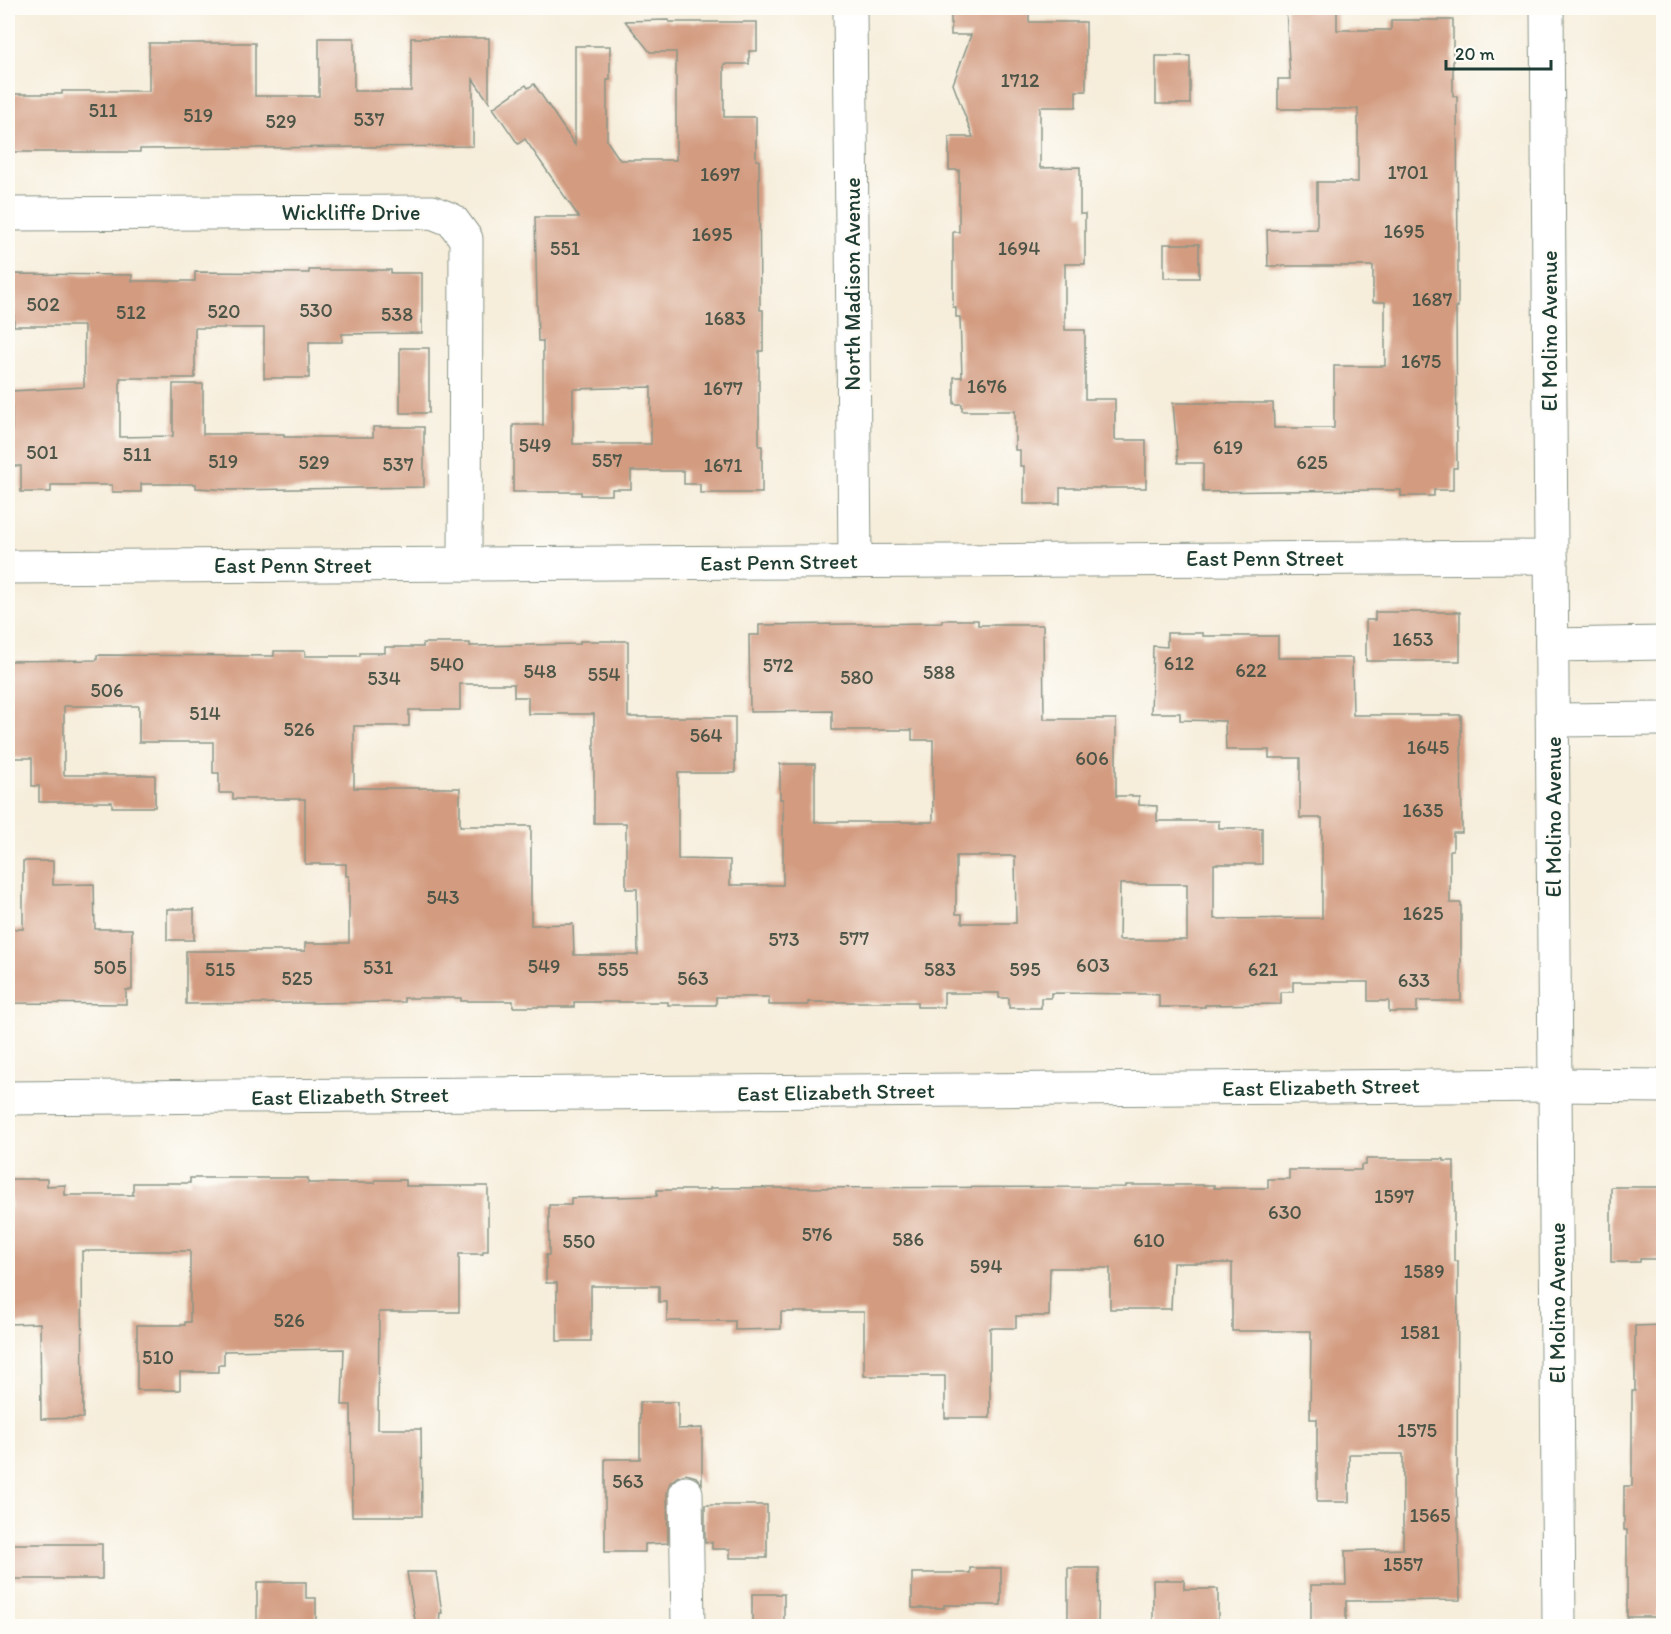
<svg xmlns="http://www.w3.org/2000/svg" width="1671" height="1634" font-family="Itim,sans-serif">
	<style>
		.building { fill: #d39c81; fill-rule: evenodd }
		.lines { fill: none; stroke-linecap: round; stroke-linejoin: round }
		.minor-casing { stroke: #8a9587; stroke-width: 35 }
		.minor { stroke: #fff; stroke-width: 33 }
		.labels { text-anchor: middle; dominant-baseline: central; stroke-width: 4.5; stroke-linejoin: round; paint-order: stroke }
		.number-label { font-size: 20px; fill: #4c5547 }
		.street-label { font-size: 22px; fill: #1f3d34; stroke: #fdfcf7 }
	</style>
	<rect width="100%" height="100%" fill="#fdfcf7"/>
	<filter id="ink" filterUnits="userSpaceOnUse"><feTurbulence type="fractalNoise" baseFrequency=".0167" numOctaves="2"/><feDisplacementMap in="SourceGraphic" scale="12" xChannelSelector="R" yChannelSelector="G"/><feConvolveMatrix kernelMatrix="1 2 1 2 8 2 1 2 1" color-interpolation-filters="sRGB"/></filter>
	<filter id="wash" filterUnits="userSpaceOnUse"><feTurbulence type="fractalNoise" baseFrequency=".008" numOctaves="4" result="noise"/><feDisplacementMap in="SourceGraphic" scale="24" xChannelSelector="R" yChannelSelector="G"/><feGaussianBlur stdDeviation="1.35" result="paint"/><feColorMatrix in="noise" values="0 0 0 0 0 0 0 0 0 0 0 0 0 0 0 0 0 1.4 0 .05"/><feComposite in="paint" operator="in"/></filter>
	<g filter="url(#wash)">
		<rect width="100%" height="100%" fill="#f6edda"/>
		<g id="blocks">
			<!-- building -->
			<g class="building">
				<path d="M951,8H1029V22H1086V91H1076V107H1040V168L1080,167V214H1085V264H1065V330H1085V399H1115V440H1146V488H1060V504H1024V466H1020V450H1015V411H962V404H954V377H962L960,317H956V307H953V232H959V170H949V137H973L953,84L971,35H951Z"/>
				<path d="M1286,8H1337V30H1391V20H1453V96H1457L1458,275V307H1456L1457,468H1453V490H1434V496H1401V490H1375L1203,492V463H1178L1173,403H1273L1274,428H1334V366H1385V302H1373V266H1268L1267,230L1317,229V182H1358V109H1278V79H1290Z"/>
				<path d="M669,20V22H757V51H749V64H724V117H756V160H759L760,310H763V351H759V446H762V493H700V484H684V471H631V489H612V495H581V492H513V425H543V341H538L535,217H579L525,139L518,144L493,108L526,85L528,88L534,84L575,145V46H610V80H607V141L620,160H676V52H650L625,21ZM651,387V444H573V389Z"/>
				<path d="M319,38H354V91H411V38H489V102L473,79V146L140,149V152H12V149H8V94H62V91H149V43H255V96H319Z"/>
				<rect x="1156" y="56" width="34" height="48"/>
				<rect x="1164" y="244" width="35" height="34"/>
				<path d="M309,270H391V273H422V333L342,334V342H309V378H264V328H195V378H120V437L173,436V384H203V434H284V437H373V427H424V487L231,490L196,488V484H141V492H112V485H51V492H21V466H12V391L84,387V326H14L13,274L132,275V281H195V272L309,273Z"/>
				<rect x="400" y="348" width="29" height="65"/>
				<path d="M1375,612H1460V661H1366V620H1375Z"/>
				<path d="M942,620H978V625H1043L1044,719H1116V796H1139V805L1157,806V821H1219V828H1262V864H1214V919L1322,918V818H1300V758H1269V750H1226L1225,721L1180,720V713H1151L1153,646L1167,647V633H1203V636H1278V658H1352L1353,715H1461L1462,833H1453V850H1450V903H1461V1001H1417V1012H1389V1001H1368V982H1293V992H1281V1004L1205,1005V1007H1159V995L1146,994L1051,993V998H1041V1008H1009V998H999V993H944V1007H917V1002H808V1005H769V997H716V1005H668V1002H574V1007H513V1001H461V998H404V1002L186,1004V951H305V943H349V876H346V864H305V799H233V793H219V773H213V742H139V706H64V775H155V807H112V802H39V786H32V758H8V661L97,660V655L274,656V651H305V656H360V653H385V647H423V643H470V646L580,644V641H628V717H735V773H678V859L730,860V885H783V799H780V764H815V822H933V740H912V730H832V711L750,712L749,635H759V625L942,623ZM460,684H514V697H528V714H594V823H626V889H637L638,955H574L573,924L531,925V826H460V788H354V726H409V710H460ZM956,856H1015L1016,923H962V914H956ZM1120,884H1187V940H1119Z"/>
				<path d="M23,861H53V885L94,884L95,929H132V990H126V1004L8,1003V929H23Z"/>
				<rect x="167" y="909" width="27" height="31"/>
				<path d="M1366,1159H1444V1161H1454V1261H1458L1457,1480L1460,1600L1346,1601V1623H1311V1585H1346L1345,1551L1403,1549V1454H1349V1502H1317V1419H1310L1311,1331H1232V1263H1173L1171,1309H1110V1268H1050L1049,1316H1016V1328H990V1418H945V1376H864V1312H781V1329L735,1330V1321H667V1302H659V1286H591V1341H557V1283H546V1255H549V1205H571V1198L657,1196V1190H710V1188L1126,1187V1185H1214V1188H1268V1179H1289V1170H1361V1165H1366Z"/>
				<path d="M190,1178H308V1183H375V1180H406V1186H488V1251H483V1254H459V1312H379L378,1429H421L422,1516H352L351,1405H342L344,1349L224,1351V1365H218V1372H180V1390H137V1325H185V1322H190V1251H82L83,1418L41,1419L40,1323L8,1324V1209H11V1179H47V1186L65,1185V1195H133V1183H190Z"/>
				<path d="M1611,1187H1664V1259H1640V1262H1611Z"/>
				<path d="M1664,1325V1611H1657V1617H1627V1530H1624V1486H1632V1391H1635V1326Z"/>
				<path d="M640,1402H678V1429L702,1428V1484L696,1477L686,1474L677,1477L670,1483L667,1493L668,1543L645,1544V1552H605V1459H640Z"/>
				<path d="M705,1505H767V1558H730V1549H712V1542L705,1543Z"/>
				<rect x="8" y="1544" width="94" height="35"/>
				<path d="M970,1568H1001V1605H944V1608H912V1573H970Z"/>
				<path d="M1068,1568H1099L1098,1626H1068Z"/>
				<path d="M407,1572H436L442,1613H440L439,1626H416Z"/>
				<path d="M1153,1580H1184V1589H1218V1624H1153Z"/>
				<path d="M257,1582H306V1598H316V1626H257Z"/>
				<rect x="752" y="1594" width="32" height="32"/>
			</g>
		</g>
	</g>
	<g filter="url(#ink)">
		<use href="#blocks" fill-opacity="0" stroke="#8a9587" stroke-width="1.5"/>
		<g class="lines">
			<defs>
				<g id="minor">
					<path d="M850,8L855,561"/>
					<path d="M1547,8L1559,1626"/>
					<path d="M8,214L432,212L452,220L466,239L465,564"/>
					<path d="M8,567L1551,557"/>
					<path d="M1552,645L1664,643"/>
					<path d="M1553,720L1664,719"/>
					<path d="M8,1098L1555,1085L1664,1086"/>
					<path d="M686,1493L688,1626"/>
				</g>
			</defs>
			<!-- minor casing -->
			<use href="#minor" class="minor-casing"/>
			<!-- minor -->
			<use href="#minor" class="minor"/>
		</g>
	</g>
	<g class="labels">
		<!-- number labels -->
		<g class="number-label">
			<text x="1020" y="80">1712</text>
			<text x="103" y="110">511</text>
			<text x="198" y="115">519</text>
			<text x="369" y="119">537</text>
			<text x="281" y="121">529</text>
			<text x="1408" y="172">1701</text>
			<text x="720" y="174">1697</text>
			<text x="1404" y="231">1695</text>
			<text x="712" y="234">1695</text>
			<text x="565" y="248">551</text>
			<text x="1019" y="248">1694</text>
			<text x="1432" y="299">1687</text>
			<text x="43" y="304">502</text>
			<text x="316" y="310">530</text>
			<text x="224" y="311">520</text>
			<text x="131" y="312">512</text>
			<text x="397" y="314">538</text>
			<text x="725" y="318">1683</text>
			<text x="1421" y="361">1675</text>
			<text x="987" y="386">1676</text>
			<text x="723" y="388">1677</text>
			<text x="535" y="445">549</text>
			<text x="1228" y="447">619</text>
			<text x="42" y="452">501</text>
			<text x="137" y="454">511</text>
			<text x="607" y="460">557</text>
			<text x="223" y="461">519</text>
			<text x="314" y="462">529</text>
			<text x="1312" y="462">625</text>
			<text x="398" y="464">537</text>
			<text x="723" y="465">1671</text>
			<text x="1413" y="639">1653</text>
			<text x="1179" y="663">612</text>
			<text x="447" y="664">540</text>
			<text x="778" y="665">572</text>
			<text x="1251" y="670">622</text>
			<text x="540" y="671">548</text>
			<text x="939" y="672">588</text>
			<text x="604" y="674">554</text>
			<text x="857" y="677">580</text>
			<text x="384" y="678">534</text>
			<text x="107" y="690">506</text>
			<text x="205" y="713">514</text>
			<text x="299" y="729">526</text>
			<text x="706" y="735">564</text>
			<text x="1428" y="747">1645</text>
			<text x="1092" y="758">606</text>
			<text x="1423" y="810">1635</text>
			<text x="443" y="897">543</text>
			<text x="1423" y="913">1625</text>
			<text x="854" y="938">577</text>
			<text x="784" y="939">573</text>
			<text x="1093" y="965">603</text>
			<text x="544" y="966">549</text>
			<text x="110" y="967">505</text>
			<text x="378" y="967">531</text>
			<text x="220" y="969">515</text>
			<text x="613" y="969">555</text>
			<text x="940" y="969">583</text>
			<text x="1025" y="969">595</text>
			<text x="1263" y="969">621</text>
			<text x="297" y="978">525</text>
			<text x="693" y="978">563</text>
			<text x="1414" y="980">633</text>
			<text x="1394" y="1196">1597</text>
			<text x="1285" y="1212">630</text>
			<text x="817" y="1234">576</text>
			<text x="908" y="1239">586</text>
			<text x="1149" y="1240">610</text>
			<text x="579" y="1241">550</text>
			<text x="986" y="1266">594</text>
			<text x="1424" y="1271">1589</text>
			<text x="289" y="1320">526</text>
			<text x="1420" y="1332">1581</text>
			<text x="158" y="1357">510</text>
			<text x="1417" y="1430">1575</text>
			<text x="628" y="1481">563</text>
			<text x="1430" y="1515">1565</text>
			<text x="1403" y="1564">1557</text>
		</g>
		<!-- street labels -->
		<g class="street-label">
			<text x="351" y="212">Wickliffe Drive</text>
			<text transform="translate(852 284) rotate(-90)">North Madison Avenue</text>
			<text transform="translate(1549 331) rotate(-90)">El Molino Avenue</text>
			<text x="1265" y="558">East Penn Street</text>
			<text transform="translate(779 562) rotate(-1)">East Penn Street</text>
			<text x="293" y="565">East Penn Street</text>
			<text transform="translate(1553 817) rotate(-90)">El Molino Avenue</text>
			<text transform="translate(1321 1087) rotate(-1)">East Elizabeth Street</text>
			<text transform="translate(836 1092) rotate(-1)">East Elizabeth Street</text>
			<text transform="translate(350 1096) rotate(-1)">East Elizabeth Street</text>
			<text transform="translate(1557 1303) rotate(-90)">El Molino Avenue</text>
		</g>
	</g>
	<!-- margin -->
	<rect width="1671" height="1634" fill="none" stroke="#fdfcf7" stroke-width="30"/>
	<!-- scale -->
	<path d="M1446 60v9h105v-9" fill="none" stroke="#1f3d34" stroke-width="3"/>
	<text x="1455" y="60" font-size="18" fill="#1f3d34" stroke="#fdfcf7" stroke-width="4.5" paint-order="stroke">20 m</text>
</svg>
